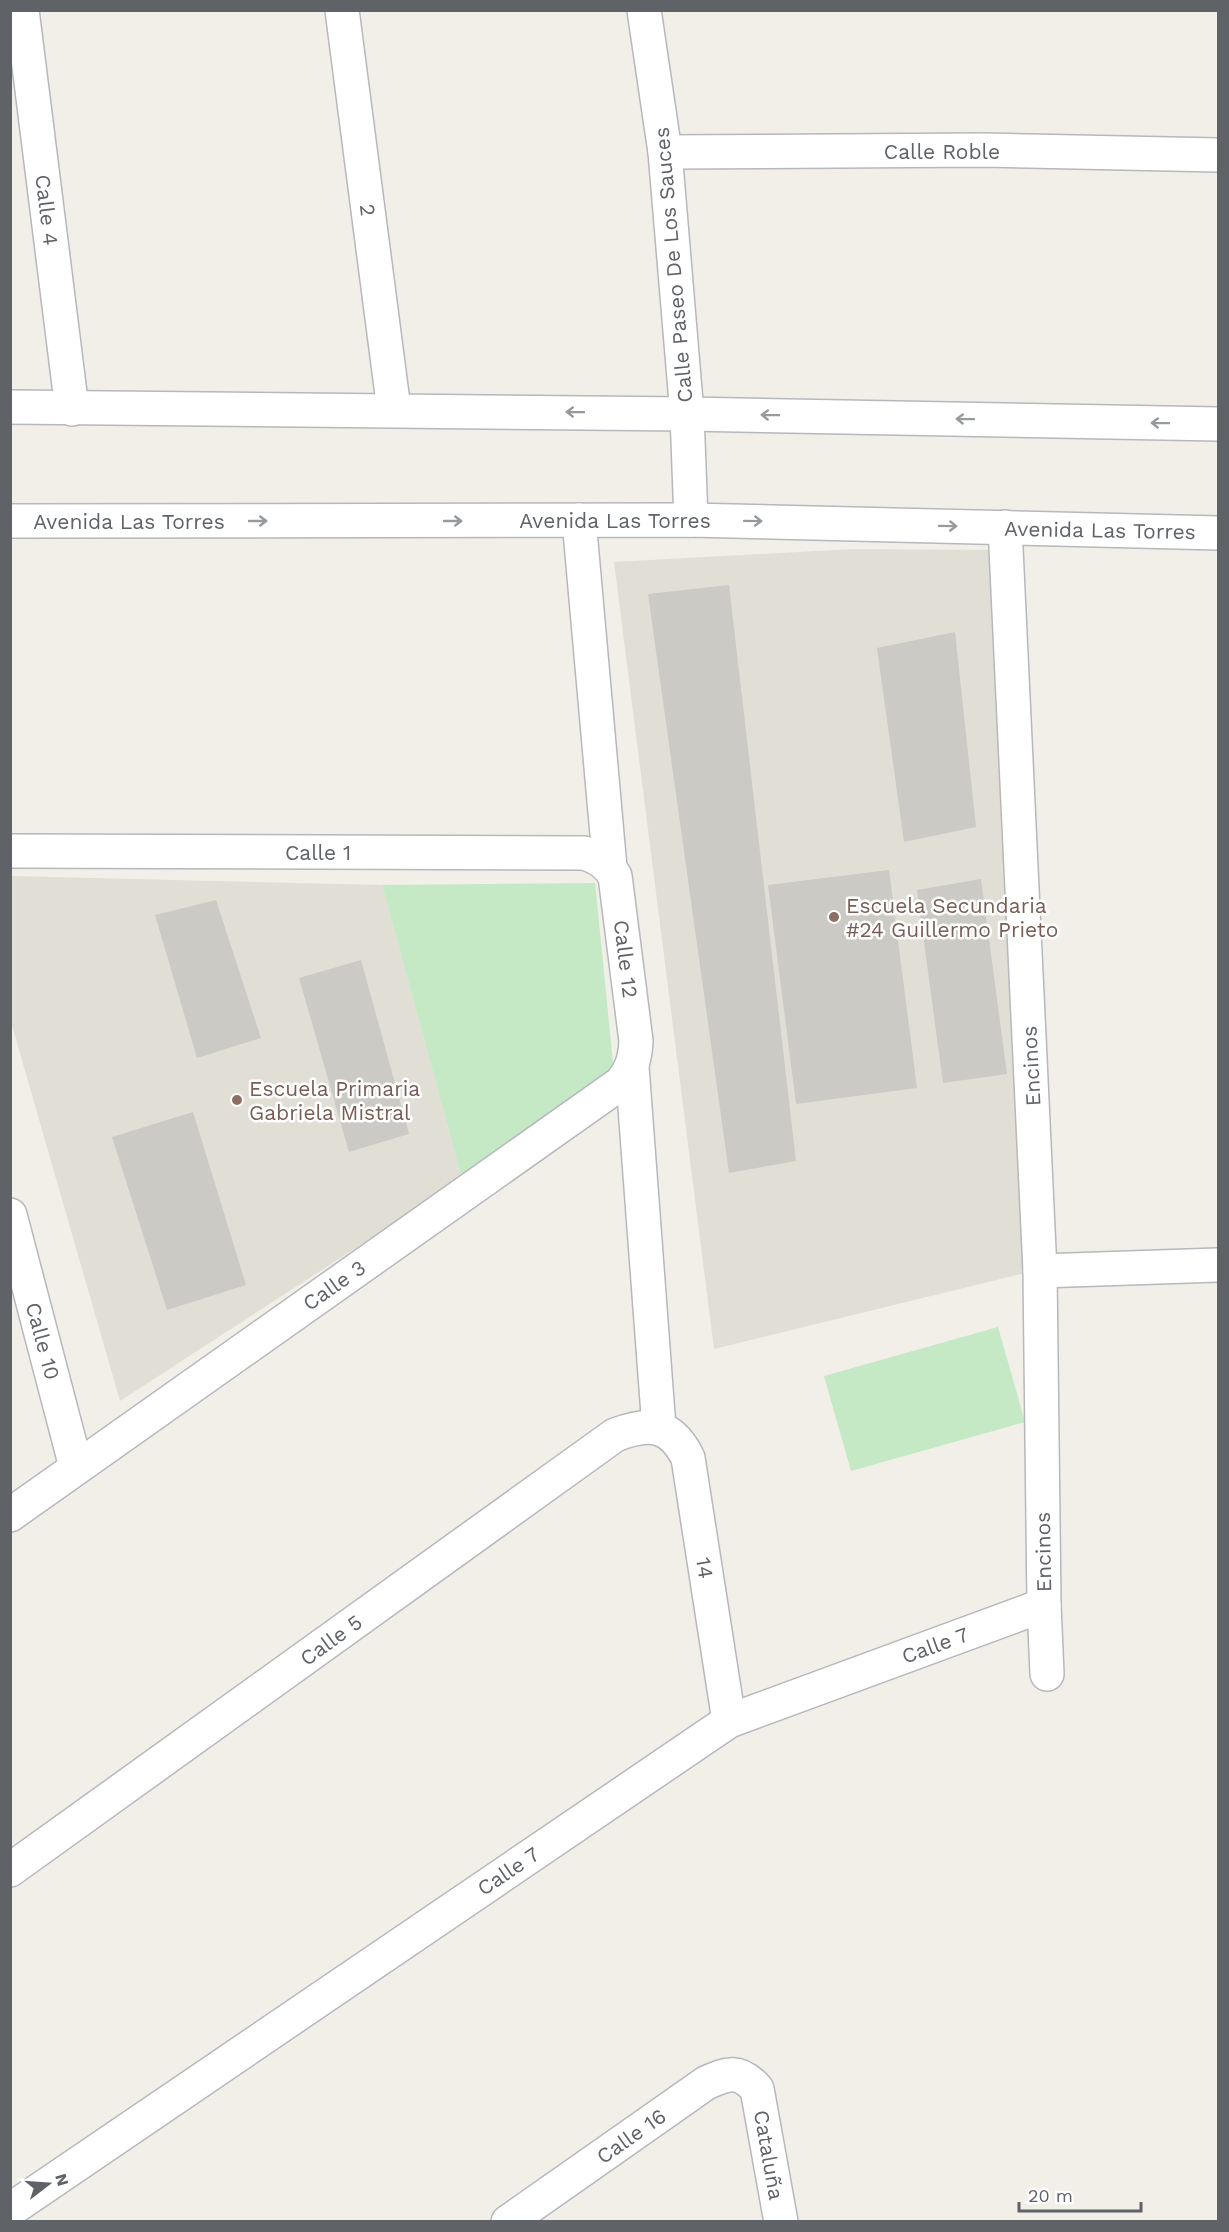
<svg xmlns="http://www.w3.org/2000/svg" width="1229" height="2232" font-family="'Work Sans',sans-serif">
	<style>
		.education { fill: #e1ded6 }
		.green { fill: #c5e8c5 }
		.building { fill: #cccac5 }
		.lines { fill: none; stroke-linecap: round; stroke-linejoin: round }
		.pedestrian-casing { stroke: #b5b8bc; stroke-width: 36 }
		.minor-casing { stroke: #b5b8bc; stroke-width: 36 }
		.tertiary-casing { stroke: #b5b8bc; stroke-width: 36 }
		.pedestrian { stroke: #fff; stroke-width: 33 }
		.minor { stroke: #fff; stroke-width: 33 }
		.tertiary { stroke: #fff; stroke-width: 33 }
		.oneway { stroke: #979a9d }
		.education-dot { fill: #8d6e63; stroke: #fff; stroke-width: 2 }
		.labels { text-anchor: middle; dominant-baseline: central; stroke-width: 5; stroke-linejoin: round; paint-order: stroke }
		.street-label { font-size: 21px; fill: #5f6368; stroke: #fff }
		.education-label { font-size: 21px; fill: #785e54; stroke: #fff; text-anchor: start }
	</style>
	<rect width="100%" height="100%" fill="#f1efe8"/>
	<!-- education -->
	<g class="education">
		<path d="M853,549L992,550L1025,1273L714,1349L614,562Z"/>
		<path d="M11,876L382,885L462,1179L120,1401L11,1022Z"/>
	</g>
	<!-- green -->
	<g class="green">
		<path d="M595,883L614,1073L462,1179L382,885Z"/>
		<path d="M998,1327L1025,1422L851,1471L824,1376Z"/>
	</g>
	<!-- building -->
	<g class="building">
		<path d="M729,585L796,1161L729,1173L648,594Z"/>
		<path d="M955,632L976,827L904,842L877,648Z"/>
		<path d="M889,870L917,1088L796,1104L768,885Z"/>
		<path d="M981,879L1007,1074L943,1083L917,890Z"/>
		<path d="M216,900L261,1038L197,1058L155,915Z"/>
		<path d="M361,960L409,1134L349,1152L299,978Z"/>
		<path d="M193,1112L246,1285L167,1310L112,1137Z"/>
	</g>
	<g class="lines">
		<defs>
			<g id="pedestrian">
				<path d="M579,520L610,868"/>
				<path d="M632,1067L659,1428"/>
			</g>
			<g id="minor">
				<path d="M22,10L72,409"/>
				<path d="M342,10L394,410"/>
				<path d="M644,10L665,152L687,414L691,520"/>
				<path d="M665,152L984,150L1218,155"/>
				<path d="M1005,527L1040,1271L1044,1605L1047,1674"/>
				<path d="M10,851L584,853C599,858 607,863 615,876L636,1041C635,1059 632,1069 621,1083L10,1515"/>
				<path d="M10,1215L76,1467"/>
				<path d="M1040,1271L1218,1265"/>
				<path d="M10,1870L615,1435C649,1422 671,1423 688,1458L729,1721"/>
				<path d="M10,2210L729,1721L1044,1605"/>
				<path d="M508,2222L706,2083C728,2073 739,2069 757,2089L781,2222"/>
			</g>
			<g id="tertiary">
				<path d="M10,407L687,414L1218,424"/>
				<path d="M10,521L691,520L1218,533"/>
			</g>
		</defs>
		<!-- pedestrian casing -->
		<use href="#pedestrian" class="pedestrian-casing"/>
		<!-- minor casing -->
		<use href="#minor" class="minor-casing"/>
		<!-- tertiary casing -->
		<use href="#tertiary" class="tertiary-casing"/>
		<!-- pedestrian -->
		<use href="#pedestrian" class="pedestrian"/>
		<!-- minor -->
		<use href="#minor" class="minor"/>
		<!-- tertiary -->
		<use href="#tertiary" class="tertiary"/>
	</g>
	<!-- one-way arrows -->
	<defs><path id="oneway-shaft" d="M-6 0H5M1.5-3L5.5 0L1.5 3" fill="none" stroke-width="1.6" stroke-linecap="round" stroke-linejoin="round" transform="scale(1.5)"/></defs>
	<g class="oneway">
		<use href="#oneway-shaft" transform="translate(575 412) rotate(-179)"/>
		<use href="#oneway-shaft" transform="translate(770 415) rotate(-179)"/>
		<use href="#oneway-shaft" transform="translate(965 419) rotate(-179)"/>
		<use href="#oneway-shaft" transform="translate(1160 423) rotate(-179)"/>
		<use href="#oneway-shaft" transform="translate(258 521)"/>
		<use href="#oneway-shaft" transform="translate(453 521)"/>
		<use href="#oneway-shaft" transform="translate(753 521) rotate(1)"/>
		<use href="#oneway-shaft" transform="translate(948 526) rotate(1)"/>
	</g>
	<!-- markers -->
	<g class="education-dot">
		<circle cx="834" cy="917" r="6"/>
		<circle cx="237" cy="1100" r="6"/>
	</g>
	<g class="labels">
		<!-- street labels -->
		<g class="street-label">
			<text x="942" y="151">Calle Roble</text>
			<text transform="translate(47 210) rotate(83)">Calle 4</text>
			<text transform="translate(368 210) rotate(83)">2</text>
			<text transform="translate(673 265) rotate(-95)">Calle Paseo De Los Sauces</text>
			<text x="615" y="520">Avenida Las Torres</text>
			<text x="129" y="521">Avenida Las Torres</text>
			<text transform="translate(1100 530) rotate(1)">Avenida Las Torres</text>
			<text x="318" y="852">Calle 1</text>
			<text transform="translate(626 959) rotate(83)">Calle 12</text>
			<text transform="translate(1031 1066) rotate(-93)">Encinos</text>
			<text transform="translate(334 1285) rotate(-35)">Calle 3</text>
			<text transform="translate(43 1341) rotate(75)">Calle 10</text>
			<text transform="translate(1043 1552) rotate(-91)">Encinos</text>
			<text transform="translate(705 1568) rotate(81)">14</text>
			<text transform="translate(331 1640) rotate(-36)">Calle 5</text>
			<text transform="translate(935 1645) rotate(-20)">Calle 7</text>
			<text transform="translate(508 1871) rotate(-34)">Calle 7</text>
			<text transform="translate(631 2136) rotate(-35)">Calle 16</text>
			<text transform="translate(769 2155) rotate(80)">Cataluña</text>
		</g>
		<!-- education labels -->
		<g class="education-label">
			<text x="846" y="905">Escuela Secundaria<tspan x="846" dy="24">#24 Guillermo Prieto</tspan></text>
			<text x="249" y="1088">Escuela Primaria<tspan x="249" dy="24">Gabriela Mistral</tspan></text>
		</g>
	</g>
	<!-- border -->
	<rect width="1229" height="2232" fill="none" stroke="#5f6368" stroke-width="24"/>
	<!-- north arrow -->
	<g transform="translate(48 2184) rotate(73)" stroke="#ffffff" stroke-width="4.5" paint-order="stroke">
	<path d="M0-4.5L10 22L0 15L-10 22Z" fill="#5f6368"/>
	<text y="-9" font-size="16" font-weight="bold" text-anchor="middle" fill="#5f6368">N</text>
	</g>
	<!-- scale -->
	<path d="M1019 2202v9h122v-9" fill="none" stroke="#5f6368" stroke-width="3"/>
	<text x="1028" y="2202" font-size="18" fill="#5f6368" stroke="#ffffff" stroke-width="4.5" paint-order="stroke">20 m</text>
</svg>
